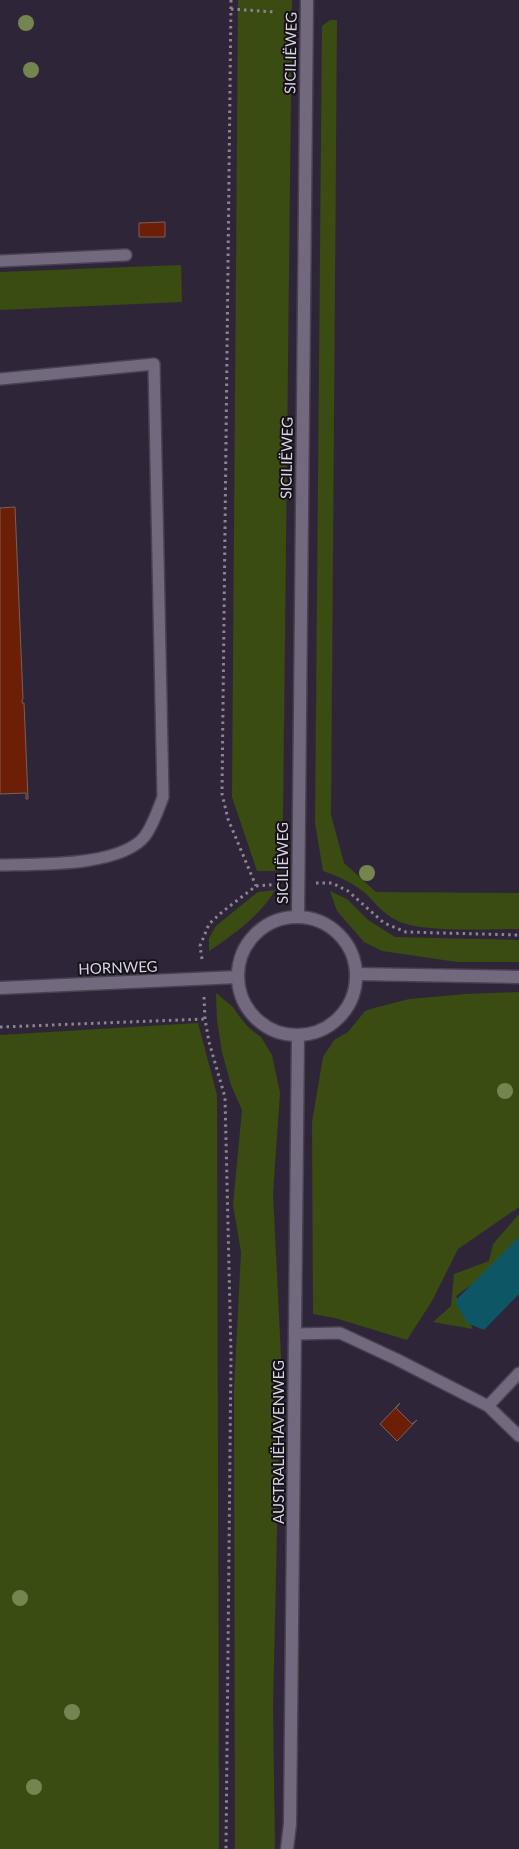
<svg xmlns="http://www.w3.org/2000/svg" width="519" height="1849" font-family="Lato,sans-serif">
	<style>
		.green { fill: #3a4c11 }
		.water { fill: #0d5665 }
		.building { fill: #6d1e06; stroke: #796059 }
		.lines { fill: none; stroke-linecap: round; stroke-linejoin: round }
		.service-casing { stroke: #484251; stroke-width: 14 }
		.minor-casing { stroke: #484251; stroke-width: 15 }
		.tertiary-casing { stroke: #484251; stroke-width: 15 }
		.path { stroke: #8b8493; stroke-width: 3; stroke-dasharray: 2.5 4; stroke-linecap: butt }
		.service { stroke: #72697e; stroke-width: 11 }
		.minor { stroke: #72697e; stroke-width: 12 }
		.tertiary { stroke: #72697e; stroke-width: 12 }
		.tree { fill: #748550 }
		.labels { text-anchor: middle; dominant-baseline: central; stroke-width: 4; stroke-linejoin: round; paint-order: stroke }
		.street-label { font-size: 15px; fill: #d8d3df; stroke: #151119 }
	</style>
	<rect width="100%" height="100%" fill="#2e2638"/>
	<!-- green -->
	<g class="green">
		<path d="M238,0H292L283,816L278,871H257L232,797Z"/>
		<path d="M330,20H337L331,815L344,863L376,892L519,893V929C491,929 418,933 396,920C382,913 375,902 364,892C351,882 338,876 323,871L315,823L322,26Z"/>
		<path d="M181,265L182,302L0,310V272Z"/>
		<path d="M275,890C260,916 234,934 209,951V938L216,926L258,892Z"/>
		<path d="M330,891L347,899L368,920L395,937L519,940V962H457L382,951L364,942L337,911Z"/>
		<path d="M519,992V1207L458,1249L432,1301L407,1340L335,1318L313,1314L312,1122L323,1057L334,1040L348,1032L365,1011L374,1008L409,999L466,994Z"/>
		<path d="M216,993L233,1007L239,1016L249,1028L261,1037L272,1055L280,1093L273,1193L281,1357L273,1706L275,1849H235L234,1390L241,1252L233,1205L242,1110L231,1085L222,1052L217,1020Z"/>
		<path d="M198,1023L217,1095L219,1849H0V1035Z"/>
		<path d="M519,1214V1245L507,1259L456,1296L473,1329L433,1322L451,1306L454,1274L489,1261L493,1244Z"/>
	</g>
	<!-- water -->
	<path class="water" d="M519,1237V1294L484,1330L467,1323L455,1301Z"/>
	<!-- building -->
	<g class="building">
		<path d="M165,222V237H139V223Z"/>
		<path d="M15,507L23,699L22,700V703H24L28,799H26V793L0,794V508Z"/>
		<path d="M400,1403L396,1408L412,1424L417,1420L397,1441L380,1424Z"/>
	</g>
	<g class="lines">
		<defs>
			<g id="service">
				<path d="M0,261L126,255"/>
				<path d="M0,379L154,364L163,797C158,810 153,825 145,836C121,867 37,864 0,865"/>
				<path d="M295,1334L340,1333L396,1359L488,1406L519,1436"/>
				<path d="M488,1406L519,1373"/>
			</g>
			<g id="minor">
				<path d="M298,916L307,0"/>
				<path d="M0,988L237,977"/>
			</g>
			<g id="tertiary">
				<circle cx="297" cy="976" r="59"/>
				<path d="M357,974L519,977"/>
				<path d="M287,1849L290,1824L298,1036"/>
			</g>
		</defs>
		<!-- service casing -->
		<use href="#service" class="service-casing"/>
		<!-- minor casing -->
		<use href="#minor" class="minor-casing"/>
		<!-- tertiary casing -->
		<use href="#tertiary" class="tertiary-casing"/>
		<!-- path -->
		<g class="path">
			<path d="M231,0L222,794L228,819L256,886"/>
			<path d="M231,9L275,12"/>
			<path d="M316,883H332L348,891L384,923L406,932L519,935"/>
			<path d="M202,959L200,946L209,924L222,912L256,886L280,884"/>
			<path d="M204,997L205,1019L209,1042L225,1097L231,1354L226,1849"/>
			<path d="M0,1027L205,1019"/>
		</g>
		<!-- service -->
		<use href="#service" class="service"/>
		<!-- minor -->
		<use href="#minor" class="minor"/>
		<!-- tertiary -->
		<use href="#tertiary" class="tertiary"/>
	</g>
	<!-- trees -->
	<g class="tree">
		<circle cx="26" cy="23" r="8"/>
		<circle cx="31" cy="70" r="8"/>
		<circle cx="367" cy="873" r="8"/>
		<circle cx="505" cy="1091" r="8"/>
		<circle cx="20" cy="1598" r="8"/>
		<circle cx="72" cy="1712" r="8"/>
		<circle cx="34" cy="1787" r="8"/>
	</g>
	<g class="labels">
		<!-- street labels -->
		<g class="street-label">
			<text transform="translate(290 53) rotate(-89)">SICILIËWEG</text>
			<text transform="translate(286 458) rotate(-89)">SICILIËWEG</text>
			<text transform="translate(282 863) rotate(-90)">SICILIËWEG</text>
			<text transform="translate(118 967) rotate(-2)">HORNWEG</text>
			<text transform="translate(278 1442) rotate(-90)">AUSTRALIËHAVENWEG</text>
		</g>
	</g>
</svg>
